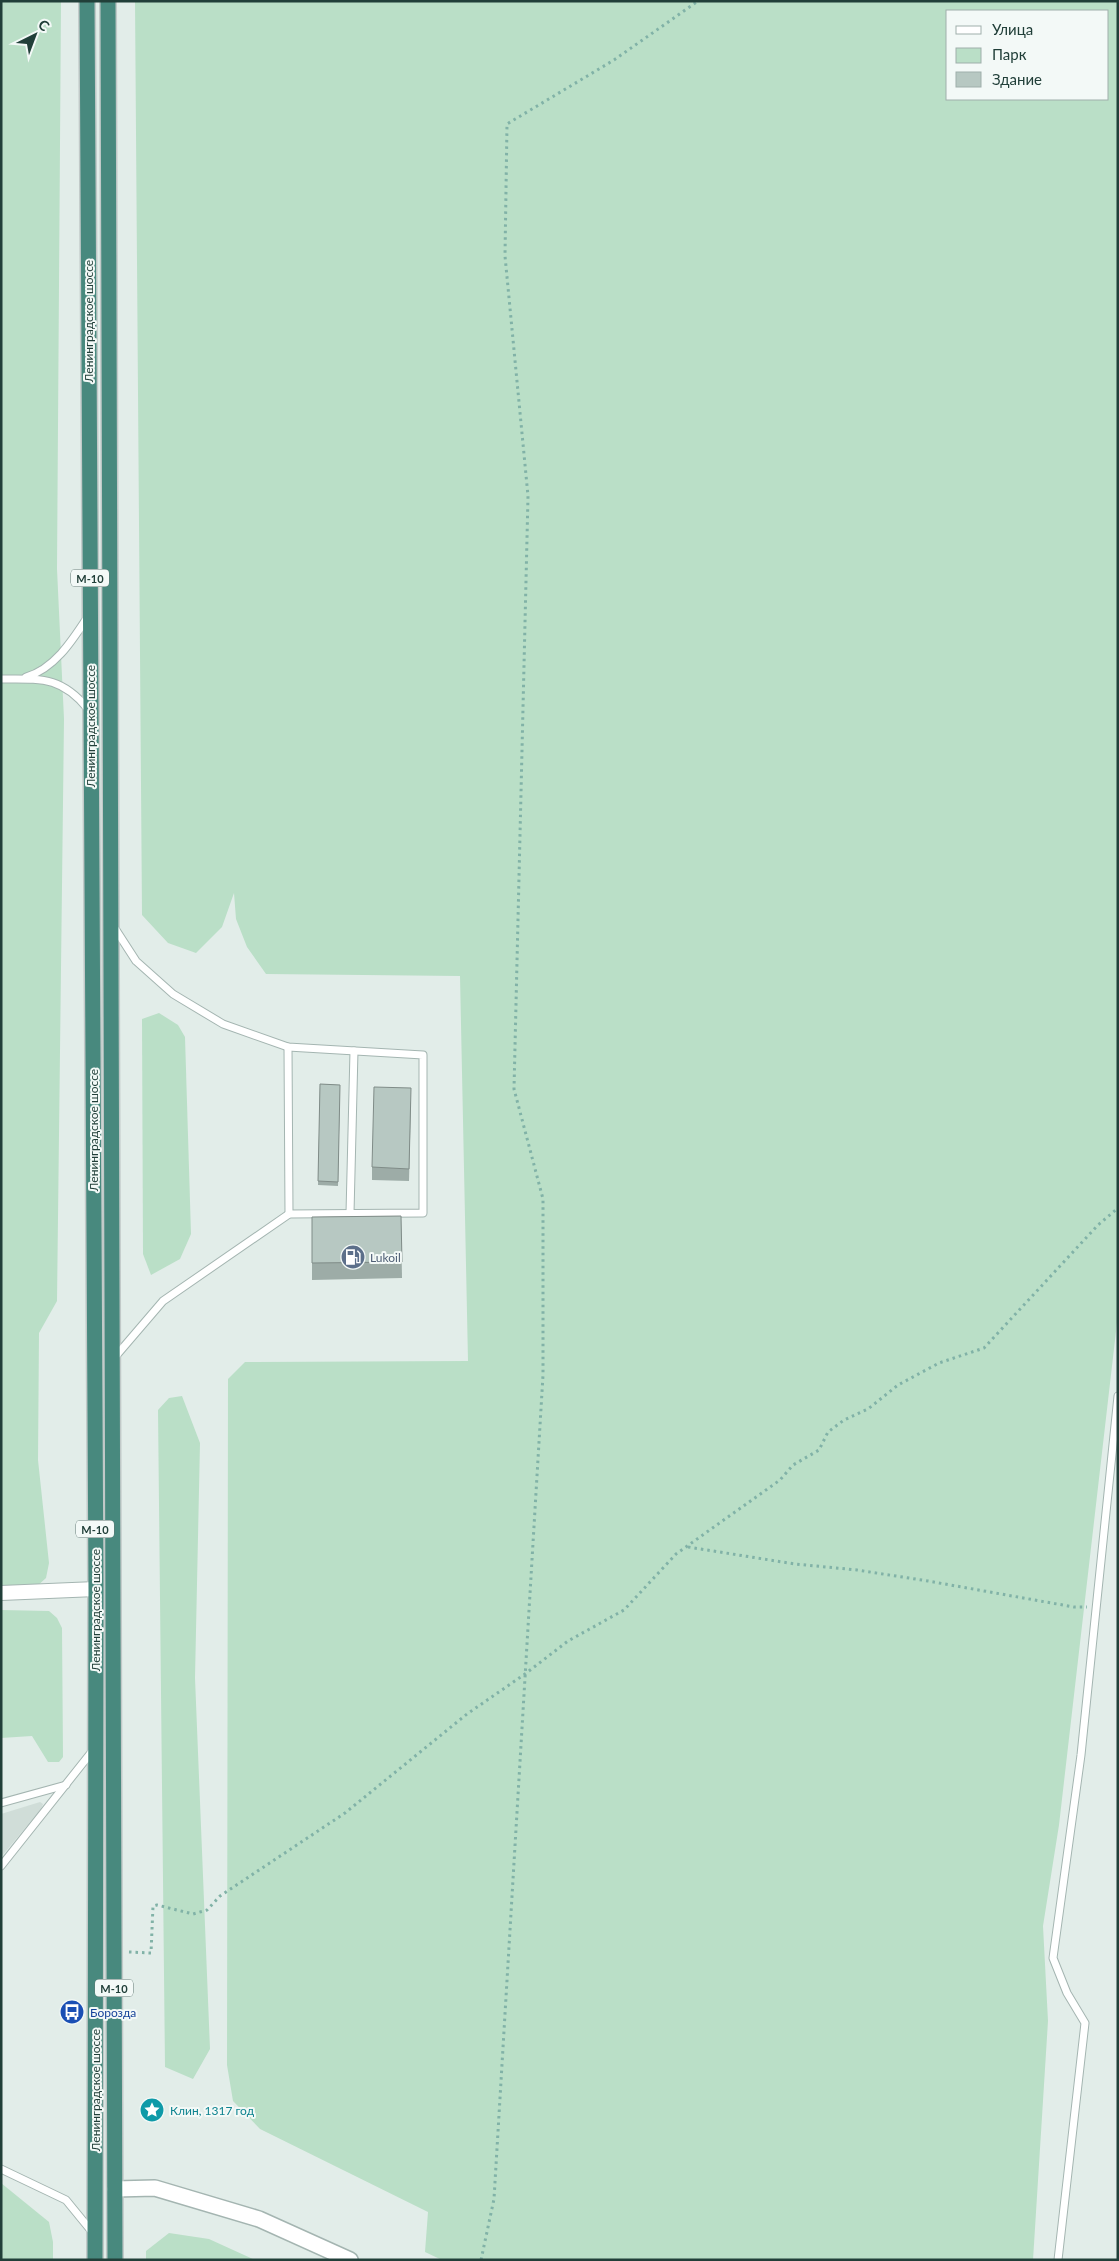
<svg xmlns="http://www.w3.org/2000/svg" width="1119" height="2261" font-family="Lato,sans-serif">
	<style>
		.built { fill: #d0ddd8 }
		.green { fill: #badfc7; fill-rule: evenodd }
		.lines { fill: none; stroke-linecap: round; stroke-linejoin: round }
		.service-casing { stroke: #a4b5b1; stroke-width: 9 }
		.minor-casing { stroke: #a4b5b1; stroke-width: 16 }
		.tertiary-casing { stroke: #a4b5b1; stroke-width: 18 }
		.trunk-casing { stroke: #c1c9c8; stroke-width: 18 }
		.path { stroke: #81b2a7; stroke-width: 3; stroke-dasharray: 2.5 4; stroke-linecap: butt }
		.service { stroke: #fff; stroke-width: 7 }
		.minor { stroke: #fff; stroke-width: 14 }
		.tertiary { stroke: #fff; stroke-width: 15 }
		.trunk { stroke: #48897e; stroke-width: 15 }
		.wall { fill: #9daca7 }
		.building { fill: #b7c8c2; stroke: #808c88 }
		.labels { text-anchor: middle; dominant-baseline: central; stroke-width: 4; stroke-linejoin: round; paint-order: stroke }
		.shield { fill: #f3f9f7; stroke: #607772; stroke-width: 1 }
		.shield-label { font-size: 11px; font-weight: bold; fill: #213f39 }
		.street-label { font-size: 12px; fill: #213f39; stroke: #f3f9f7 }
		.service-label { font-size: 12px; fill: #4e5e75; stroke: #f3f9f7; text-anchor: start }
		.transit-label { font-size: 12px; fill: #164399; stroke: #f3f9f7; text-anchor: start }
		.culture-label { font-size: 12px; fill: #0d838f; stroke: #f3f9f7; text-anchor: start }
	</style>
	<rect width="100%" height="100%" fill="#e2ede9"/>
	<!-- built -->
	<path class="built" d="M40,1802L43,1804L41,1809L1,1857V1814Z"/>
	<!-- green -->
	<g class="green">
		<path d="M1,1H61L57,569L64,719L57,1301L39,1333L38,1460L49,1563L46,1578L36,1587L1,1588Z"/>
		<path d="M135,1H1118V1314L1059,1825L1043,1926L1048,2021L1033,2260H442L425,2252L428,2212L260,2129L233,2101L227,2065L228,1379L245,1362L468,1361L460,976L266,974L247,947L236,919L234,893L222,927L196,953L168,943L142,915ZM948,11H1108V99H948Z"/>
		<path d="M159,1013L178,1025L185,1037L191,1234L180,1259L151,1275L143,1254L142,1019Z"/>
		<path d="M182,1396L200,1443L195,1678L210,2049L193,2079L165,2067L158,1410L169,1398Z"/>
		<path d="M1,1610L49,1611L57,1618L62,1628L63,1757L59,1762H48L32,1736L1,1738Z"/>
		<path d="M1,2183L49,2222L53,2242V2260H1Z"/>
		<path d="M169,2233L209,2239L255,2260H146V2251Z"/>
	</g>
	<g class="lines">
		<defs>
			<g id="service">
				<path d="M26,677C54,669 72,641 87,618"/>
				<path d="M1,679C41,679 61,676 88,709"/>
				<path d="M114,927L136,961L173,994L223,1024L288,1047L423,1055V1213L289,1214L163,1301L115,1357"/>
				<path d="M288,1047L289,1214"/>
				<path d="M350,1213L354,1051"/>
				<path d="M1,1803L66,1785"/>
				<path d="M1,1866L94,1749"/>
				<path d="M1,2169L66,2200L93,2233"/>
				<path d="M1058,2260L1085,2023L1067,1993L1053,1958L1081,1755L1118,1396"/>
			</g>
			<path id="minor" d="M1,1593L96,1589"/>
			<path id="tertiary" d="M115,2189L155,2188L259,2219L350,2260"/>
			<g id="trunk">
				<path d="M87,1L96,1589L95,2260"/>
				<path d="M108,1L115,2260"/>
			</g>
		</defs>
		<!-- service casing -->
		<use href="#service" class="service-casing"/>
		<!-- minor casing -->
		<use href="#minor" class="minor-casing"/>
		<!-- tertiary casing -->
		<use href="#tertiary" class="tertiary-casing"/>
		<!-- trunk casing -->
		<use href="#trunk" class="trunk-casing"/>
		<!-- path -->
		<g class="path">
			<path d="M688,1547L795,1564L857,1570L928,1581L1074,1607H1087"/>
			<path d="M129,1952L151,1953L153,1906L157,1905L193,1914L207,1910L220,1896L345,1813L467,1714L525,1674L568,1641L624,1610L676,1554L780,1480L793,1465L819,1450L828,1432L844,1420L868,1409L898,1385L939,1363L984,1348L1098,1225L1118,1208"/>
			<path d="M481,2260L494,2199L543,1375V1199L514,1089L528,496L505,256L507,124L614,60L698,1"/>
		</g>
		<!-- service -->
		<use href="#service" class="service"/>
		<!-- minor -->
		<use href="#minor" class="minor"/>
		<!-- tertiary -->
		<use href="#tertiary" class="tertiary"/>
		<!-- trunk -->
		<use href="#trunk" class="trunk"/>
	</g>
	<!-- wall -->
	<g class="wall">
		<path d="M320,1084L340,1085L338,1186L318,1185Z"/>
		<path d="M411,1101L409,1181L372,1180V1167Z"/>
		<path d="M401,1216L402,1278L312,1280V1217Z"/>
	</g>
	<!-- building -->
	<g class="building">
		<path d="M320,1084L340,1085L338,1182L318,1181Z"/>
		<path d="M374,1087L411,1088L409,1169L372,1167Z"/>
		<path d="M401,1216L402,1262L312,1263V1217Z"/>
	</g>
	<!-- icons -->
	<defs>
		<symbol id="fuel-disc" viewBox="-11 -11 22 22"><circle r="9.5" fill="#5c6f8a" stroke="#f3f9f7"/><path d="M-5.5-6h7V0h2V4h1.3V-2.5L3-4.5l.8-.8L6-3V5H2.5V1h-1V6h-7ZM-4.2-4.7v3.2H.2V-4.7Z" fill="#fff"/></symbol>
		<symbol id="bus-disc" viewBox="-11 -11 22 22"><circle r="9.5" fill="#1a4fb4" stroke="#f3f9f7"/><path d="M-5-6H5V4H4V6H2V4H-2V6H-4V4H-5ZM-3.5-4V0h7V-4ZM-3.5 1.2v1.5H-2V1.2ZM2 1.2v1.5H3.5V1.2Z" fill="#fff"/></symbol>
		<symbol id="sight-disc" viewBox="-11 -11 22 22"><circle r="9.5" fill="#0f9aa8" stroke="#f3f9f7"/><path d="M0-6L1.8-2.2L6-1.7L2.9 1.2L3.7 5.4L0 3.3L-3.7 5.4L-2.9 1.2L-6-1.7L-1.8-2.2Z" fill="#fff"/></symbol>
	</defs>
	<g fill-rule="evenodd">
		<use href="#fuel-disc" x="339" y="1243" width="28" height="28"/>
		<use href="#bus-disc" x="58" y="1998" width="28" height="28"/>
		<use href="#sight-disc" x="138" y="2096" width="28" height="28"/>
	</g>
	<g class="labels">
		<!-- shield labels -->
		<g class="shield">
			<rect x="71" y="569.5" width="38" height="17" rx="4"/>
			<rect x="76" y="1520.5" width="38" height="17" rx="4"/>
			<rect x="95" y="1979.5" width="38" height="17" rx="4"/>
		</g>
		<g class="shield-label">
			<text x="90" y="578">М-10</text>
			<text x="95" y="1529">М-10</text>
			<text x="114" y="1988">М-10</text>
		</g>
		<!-- street labels -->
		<g class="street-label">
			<text transform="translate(88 321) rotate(-90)">Ленинградское шоссе</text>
			<text transform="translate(90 726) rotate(-90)">Ленинградское шоссе</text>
			<text transform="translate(93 1130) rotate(-90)">Ленинградское шоссе</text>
			<text transform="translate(95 1610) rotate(-90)">Ленинградское шоссе</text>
			<text transform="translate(95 2090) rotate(-90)">Ленинградское шоссе</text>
		</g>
		<!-- service labels -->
		<g class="service-label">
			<text x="370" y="1257">Lukoil</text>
		</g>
		<!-- transit labels -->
		<g class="transit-label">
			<text x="90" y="2012">Борозда</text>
		</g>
		<!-- culture labels -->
		<g class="culture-label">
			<text x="170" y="2110">Клин, 1317 год</text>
		</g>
	</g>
	<!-- border -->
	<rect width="1119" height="2261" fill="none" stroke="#213f39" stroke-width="5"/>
	<!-- legend -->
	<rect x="946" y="10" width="162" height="90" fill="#f3f9f7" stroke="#9fafab"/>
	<rect x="956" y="26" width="25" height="8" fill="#ffffff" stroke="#9fafab"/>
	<text x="992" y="35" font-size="15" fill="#213f39">Улица</text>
	<rect x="956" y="48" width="25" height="15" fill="#badfc7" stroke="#9fafab"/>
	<text x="992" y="60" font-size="15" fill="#213f39">Парк</text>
	<rect x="956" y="72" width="25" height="15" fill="#b7c8c2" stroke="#9fafab"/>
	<text x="992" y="85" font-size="15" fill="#213f39">Здание</text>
	<!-- north arrow -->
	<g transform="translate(35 35) rotate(42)" stroke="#f3f9f7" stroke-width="4" paint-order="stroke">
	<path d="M0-4L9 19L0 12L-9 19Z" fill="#213f39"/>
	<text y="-8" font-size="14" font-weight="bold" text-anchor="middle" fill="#213f39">С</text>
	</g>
</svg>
